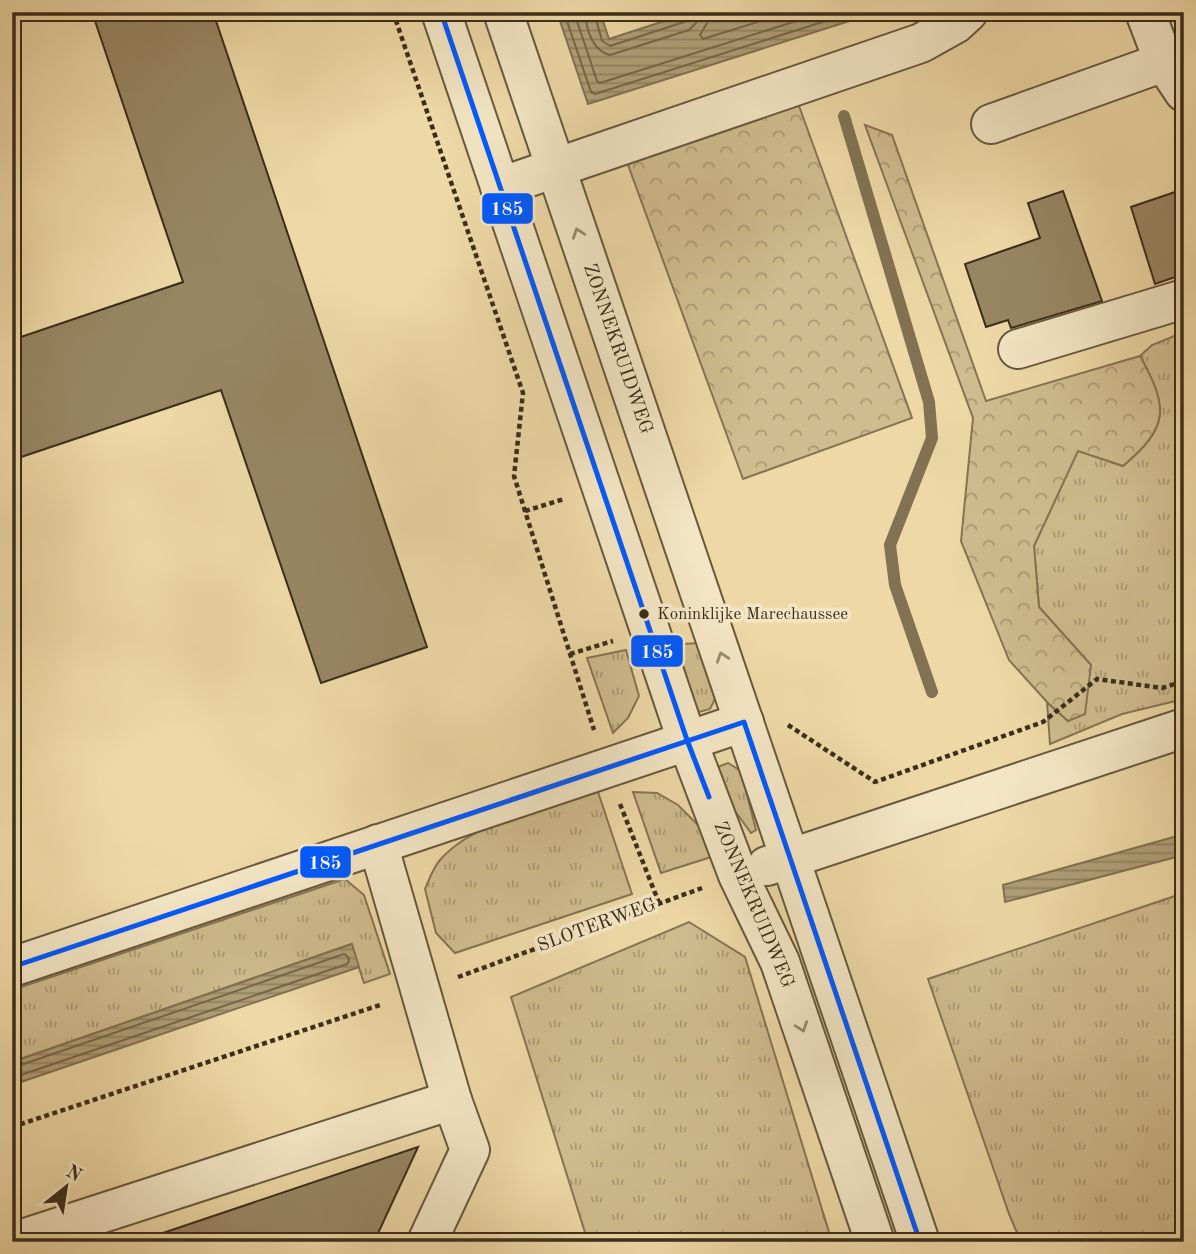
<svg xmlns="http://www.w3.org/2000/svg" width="1196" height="1254" font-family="'Old Standard TT',serif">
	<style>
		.grass { fill: url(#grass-tufts); stroke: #867454; stroke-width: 2 }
		.forest { fill: url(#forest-crowns); stroke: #867454; stroke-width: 2 }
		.water { fill: url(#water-rules); stroke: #827152; stroke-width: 2 }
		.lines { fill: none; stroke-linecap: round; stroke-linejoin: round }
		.shore { stroke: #766649; stroke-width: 2 }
		.stream { stroke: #827152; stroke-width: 12 }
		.building { fill: #988663; stroke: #3b2d1b; stroke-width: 2 }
		.minor-casing { stroke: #68583e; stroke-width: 42 }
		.path { stroke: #3b2d1b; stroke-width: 4.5; stroke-dasharray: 5 3.5; stroke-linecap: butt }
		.minor { stroke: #f4e6c5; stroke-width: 38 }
		.bus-1-casing { stroke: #f4e6c5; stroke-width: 10 }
		.bus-1 { stroke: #0059ff; stroke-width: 5 }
		.oneway { stroke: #988a70 }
		.bus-dot { fill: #3b2d1b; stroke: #f4e6c5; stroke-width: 2.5 }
		.labels { text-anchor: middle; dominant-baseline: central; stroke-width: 7; stroke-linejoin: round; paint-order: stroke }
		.bus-label { font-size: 17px; fill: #3b2d1b; stroke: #f4e6c5; text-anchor: start }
		.street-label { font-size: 19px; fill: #3b2d1b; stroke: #f4e6c5 }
		.line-badge { stroke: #f4e6c5; stroke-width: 2.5 }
		.badge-label { font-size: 19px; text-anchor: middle; font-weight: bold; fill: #fff }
	</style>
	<defs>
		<pattern id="grass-tufts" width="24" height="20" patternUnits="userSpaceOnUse" patternTransform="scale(1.75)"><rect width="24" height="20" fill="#d0bc8e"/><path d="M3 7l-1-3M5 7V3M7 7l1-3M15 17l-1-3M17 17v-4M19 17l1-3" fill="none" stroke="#aa9973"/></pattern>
		<pattern id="forest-crowns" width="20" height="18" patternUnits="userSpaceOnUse" patternTransform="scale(1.75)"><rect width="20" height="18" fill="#d0bc8e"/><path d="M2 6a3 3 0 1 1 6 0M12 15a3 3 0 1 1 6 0" fill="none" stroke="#aa9973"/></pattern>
		<pattern id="water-rules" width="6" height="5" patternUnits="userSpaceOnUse" patternTransform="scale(1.75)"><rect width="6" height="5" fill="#b19f77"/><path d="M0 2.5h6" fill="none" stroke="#918261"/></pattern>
	</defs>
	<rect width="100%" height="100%" fill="#eed9a6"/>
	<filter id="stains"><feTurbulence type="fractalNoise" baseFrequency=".00286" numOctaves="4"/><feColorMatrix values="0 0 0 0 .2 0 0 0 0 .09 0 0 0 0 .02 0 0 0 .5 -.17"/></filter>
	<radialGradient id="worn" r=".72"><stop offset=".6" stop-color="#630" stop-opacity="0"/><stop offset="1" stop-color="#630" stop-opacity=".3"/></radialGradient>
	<!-- grass -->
	<g class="grass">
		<path d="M1184,332V699L1122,714L1050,744L1047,702L1068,721L1091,665L1039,607L1034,546L1078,450L1123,466C1170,426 1168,409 1140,356L1152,345Z"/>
		<path d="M700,643L717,695L710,709L699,712L689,706L675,654L682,644Z"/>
		<path d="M626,650L639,696L628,718L613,733L587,658Z"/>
		<path d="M728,763L741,771L756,830L751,833L713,781L715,768Z"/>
		<path d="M598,792L632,894L455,953L436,933L425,889C429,880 433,868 440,860C473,821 550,807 598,792Z"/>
		<path d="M633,792L657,793L678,805L700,827L711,857L661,873Z"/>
		<path d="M345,879L364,895L390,974L364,983L351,944L12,1062V990Z"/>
		<path d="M1184,893V1242H1021L1009,1214L928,979Z"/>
		<path d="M689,922L745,957L832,1242H588L511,997Z"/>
	</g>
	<!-- forest -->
	<g class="forest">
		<path d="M786,70L912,418L743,479L616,132Z"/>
		<path d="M865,125L892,135L986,401L1140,356C1169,408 1169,427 1123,466L1078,451L1034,546L1039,607L1091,665L1085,714L1068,721L1047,702L1009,660L961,541L973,418Z"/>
	</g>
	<!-- water -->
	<g class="water">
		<path d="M557,12H600L609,39L692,12H878L588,104Z"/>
		<path d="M1184,834V855L1005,902L1003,885Z"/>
		<path d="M352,944L359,967L12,1085V1062Z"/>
	</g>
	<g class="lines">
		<!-- shore -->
		<g class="shore">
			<path d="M564,12L591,92L595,94L854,12"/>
			<path d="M574,12L597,81L600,83L825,12"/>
			<path d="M585,12C586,28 592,51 610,55L689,30L696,23L698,12"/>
			<path d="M594,12L602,41L610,46L684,22L688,18L689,12"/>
			<path d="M709,12L707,23L700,35L703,39L790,12"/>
			<path d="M12,1068L344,954L348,957L349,961L347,964L12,1078"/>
		</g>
		<!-- stream -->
		<path class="stream" d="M844,116L929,402L932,438L890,545L895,585L932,692"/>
	</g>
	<!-- building -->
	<g class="building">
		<path d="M92,12H213L427,647L321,683L221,390L12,460V340L183,282Z"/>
		<path d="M1184,189V274L1155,284L1131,207Z"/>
		<path d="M1063,191L1102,301L1011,328L1008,320L986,327L965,264L1040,238L1028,203Z"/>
		<path d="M418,1147L374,1242H155L154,1236Z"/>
	</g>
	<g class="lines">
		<defs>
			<g id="minor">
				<path d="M441,12L687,740L738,875L780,962L875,1242"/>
				<path d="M503,12L920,1242"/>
				<path d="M1145,12L1164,62L1184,92"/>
				<path d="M991,124L1164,62"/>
				<path d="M500,187L921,43L955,24L968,12"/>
				<path d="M1018,349L1184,299"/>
				<path d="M378,844L452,1100L470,1150L427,1242"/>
				<path d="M767,866L1184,728"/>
				<path d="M12,967L744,722"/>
				<path d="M13,1242L452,1100"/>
			</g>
		</defs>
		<!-- minor casing -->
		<use href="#minor" class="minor-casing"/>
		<!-- path -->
		<g class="path">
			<path d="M393,12L523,393L514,476L594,730"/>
			<path d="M525,511L564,499"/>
			<path d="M570,654L613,641"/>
			<path d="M788,725L875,782L1043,722L1097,679L1162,688L1184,681"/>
			<path d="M620,804L659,903"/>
			<path d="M458,977L702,888"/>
			<path d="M12,1127L383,1004"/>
		</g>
		<!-- minor -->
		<use href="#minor" class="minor"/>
		<defs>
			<g id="bus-1">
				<path d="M441,12L687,740L709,797"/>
				<path d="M12,967L744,722L920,1242"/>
			</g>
		</defs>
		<!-- bus-1 casing -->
		<use href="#bus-1" class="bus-1-casing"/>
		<!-- bus-1 -->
		<use href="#bus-1" class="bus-1"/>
	</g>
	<!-- one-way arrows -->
	<defs><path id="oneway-chevron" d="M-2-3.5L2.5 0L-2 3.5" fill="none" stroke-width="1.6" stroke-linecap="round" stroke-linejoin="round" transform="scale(1.75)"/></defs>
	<g class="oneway">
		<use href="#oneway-chevron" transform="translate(578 233) rotate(-109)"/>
		<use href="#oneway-chevron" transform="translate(722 657) rotate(-109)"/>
		<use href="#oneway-chevron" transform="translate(802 1027) rotate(71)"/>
	</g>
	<!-- markers -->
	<circle class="bus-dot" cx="644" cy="614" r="6"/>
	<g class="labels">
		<!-- bus labels -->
		<g class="bus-label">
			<text x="657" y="614">Koninklijke Marechaussee</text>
		</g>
		<!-- street labels -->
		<g class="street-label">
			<text transform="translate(617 349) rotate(71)">ZONNEKRUIDWEG</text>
			<text transform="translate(753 905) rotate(67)">ZONNEKRUIDWEG</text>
			<text transform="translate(597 926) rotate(-20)">SLOTERWEG</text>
		</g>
	</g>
	<g class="line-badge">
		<rect x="481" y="192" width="53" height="33" rx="7" fill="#0059ff"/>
		<rect x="630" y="634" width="54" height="34" rx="7" fill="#0059ff"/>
		<rect x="299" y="845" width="53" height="34" rx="7" fill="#0059ff"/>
	</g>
	<g class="badge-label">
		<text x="507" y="215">185</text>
		<text x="657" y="658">185</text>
		<text x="325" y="869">185</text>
	</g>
	<!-- margin -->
	<rect width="1196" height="1254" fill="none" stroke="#eed9a6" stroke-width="42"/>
	<rect x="14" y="14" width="1168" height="1226" fill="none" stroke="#3b2d1b" stroke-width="3.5"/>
	<rect x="21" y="21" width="1154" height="1212" fill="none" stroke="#3b2d1b" stroke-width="2"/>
	<!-- north arrow -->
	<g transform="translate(66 1187) rotate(30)" stroke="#f4e6c5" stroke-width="5" paint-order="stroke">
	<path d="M0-5L12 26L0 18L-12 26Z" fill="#3b2d1b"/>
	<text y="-10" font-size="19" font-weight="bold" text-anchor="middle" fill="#3b2d1b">N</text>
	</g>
	<rect width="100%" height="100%" filter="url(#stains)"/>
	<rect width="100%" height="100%" fill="url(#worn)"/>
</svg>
